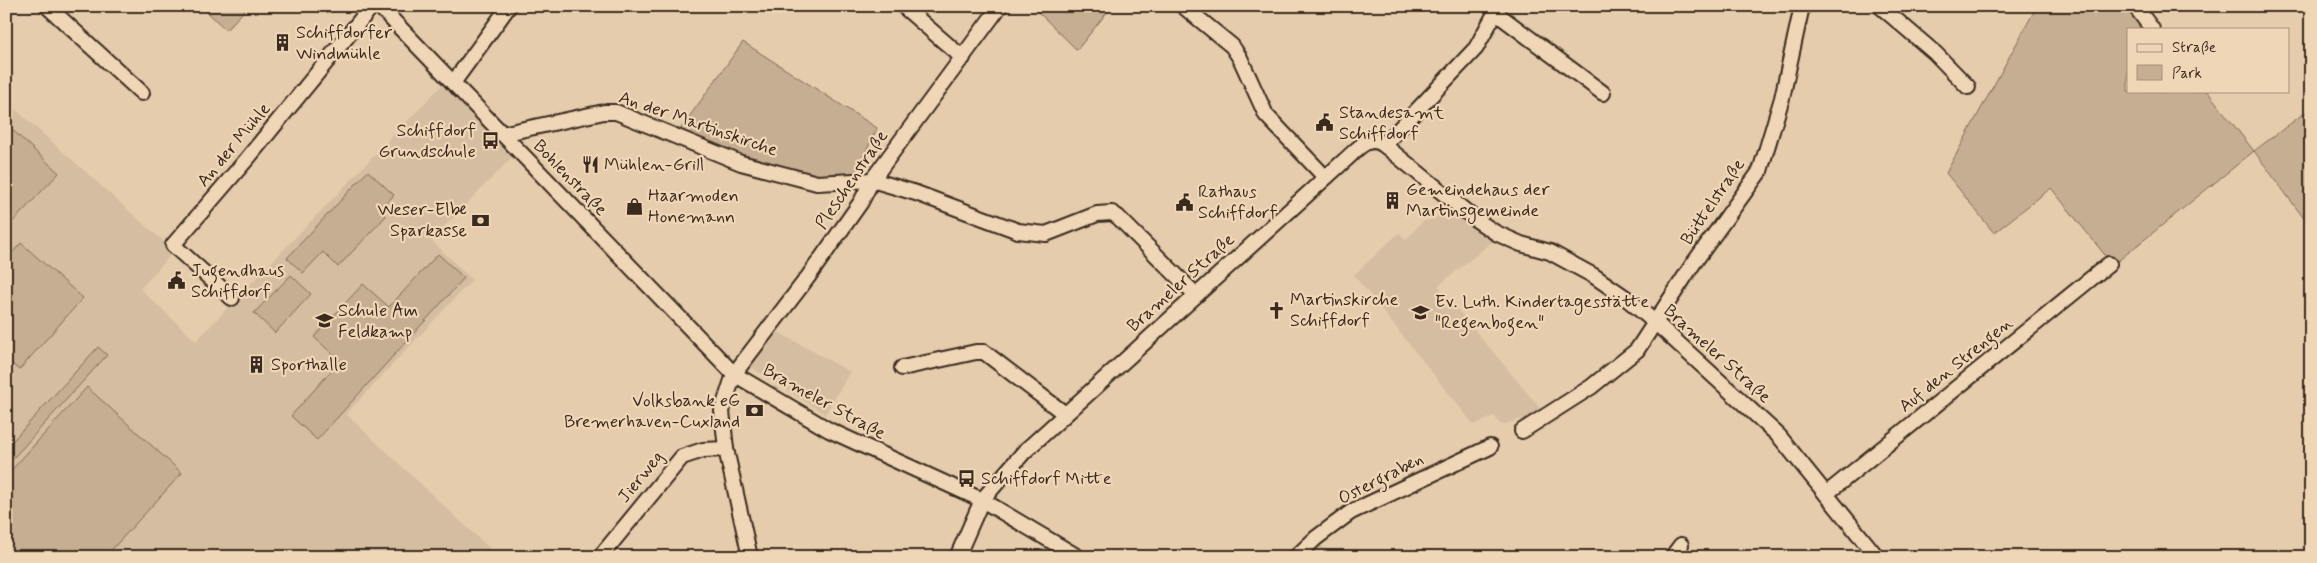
<svg xmlns="http://www.w3.org/2000/svg" width="2317" height="563" font-family="Mynerve,sans-serif">
	<style>
		.built { fill: #d4bda0 }
		.green { fill: #c5ae92; stroke: #806c58 }
		.lines { fill: none; stroke-linecap: round; stroke-linejoin: round }
		.minor-casing { stroke: #3b2a1e; stroke-width: 18 }
		.minor { stroke: #efd6b6; stroke-width: 14 }
		.labels { text-anchor: middle; dominant-baseline: central; stroke-width: 4.5; stroke-linejoin: round; paint-order: stroke }
		.poi-label { font-size: 18px; fill: #3b2a1e; stroke: #efd6b6; text-anchor: start }
		.street-label { font-size: 18px; fill: #3b2a1e; stroke: #efd6b6 }
	</style>
	<rect width="100%" height="100%" fill="#e4ccad"/>
	<filter id="ink" filterUnits="userSpaceOnUse"><feTurbulence type="fractalNoise" baseFrequency=".02" numOctaves="2"/><feDisplacementMap in="SourceGraphic" scale="10" xChannelSelector="R" yChannelSelector="G"/><feConvolveMatrix kernelMatrix="1 2 1 2 8 2 1 2 1" color-interpolation-filters="sRGB"/></filter>
	<g filter="url(#ink)">
		<!-- built -->
		<g class="built">
			<path d="M443,84L513,156L431,240L472,280L346,414L489,548L481,557H6V101L174,251L140,289L196,341Z"/>
			<path d="M1445,207L1492,242L1438,286L1543,412L1501,425L1494,416L1474,425L1354,275L1399,233L1406,240L1422,222L1435,219Z"/>
			<path d="M778,332L850,372L825,414L751,367Z"/>
			<path d="M1319,543L1333,557H1304Z"/>
		</g>
		<!-- green -->
		<g class="green">
			<path d="M201,6H240L245,10L226,30Z"/>
			<path d="M1032,6H1112L1077,50Z"/>
			<path d="M2037,6H2140L2158,29H2128V91H2207L2254,151L2311,108V228L2254,151L2113,265L2051,188L1994,233L1946,173Z"/>
			<path d="M743,42L877,128L855,176H818L742,156L679,131Z"/>
			<path d="M6,124L59,173L6,229Z"/>
			<path d="M368,171L394,195L380,210L386,216L338,267L323,252L303,273L287,258Z"/>
			<path d="M21,243L83,298L19,370L6,358V260Z"/>
			<path d="M438,254L464,278L317,440L291,416L340,361L314,337L363,284L389,307Z"/>
			<path d="M291,275L311,294L275,333L254,313Z"/>
			<path d="M98,347L107,355L6,466V448Z"/>
			<path d="M87,387L182,473L105,557H6V476Z"/>
		</g>
		<g class="lines">
			<defs>
				<g id="minor">
					<path d="M47,6L142,93"/>
					<path d="M379,6L734,374L829,430L982,500L1078,557"/>
					<path d="M903,6L963,58"/>
					<path d="M1183,6L1232,46L1240,58L1266,115L1325,177"/>
					<path d="M1880,6L1935,53L1968,87"/>
					<path d="M2135,6L2152,29"/>
					<path d="M1496,13L1603,93"/>
					<path d="M453,83L509,6"/>
					<path d="M502,134L604,112H616L741,163L817,183L872,180L916,193L1018,231L1046,234L1097,214L1112,213L1118,217L1196,295"/>
					<path d="M1384,145L1476,48L1499,6"/>
					<path d="M232,298L173,245L247,159L372,6"/>
					<path d="M902,368L976,352H984L1065,414"/>
					<path d="M1522,431L1591,387L1637,350L1693,264L1760,171L1782,98L1802,6"/>
					<path d="M1826,494L2109,264"/>
					<path d="M600,557L682,457L703,450L726,449"/>
					<path d="M750,557L726,449L722,411L734,374L808,277L861,202L872,180L1000,6"/>
					<path d="M957,557L982,500L1024,452L1344,161C1356,151 1368,133 1384,145L1475,219L1496,233L1521,244L1550,252L1594,276L1626,298L1656,323L1779,436L1877,557"/>
					<path d="M1296,557L1316,538L1351,512L1490,447"/>
					<path d="M1672,557L1681,545"/>
				</g>
			</defs>
			<!-- minor casing -->
			<use href="#minor" class="minor-casing"/>
			<!-- minor -->
			<use href="#minor" class="minor"/>
		</g>
	</g>
	<!-- icons -->
	<defs>
		<symbol id="building-bare" viewBox="-9 -9 18 18"><path d="M-4-6H4V6H1V3H-1V6H-4ZM-2.5-4.3h1.7v1.8h-1.7ZM.8-4.3h1.7v1.8H.8ZM-2.5-1h1.7V.8h-1.7ZM.8-1h1.7V.8H.8Z" fill="#3b2a1e" stroke="#efd6b6" stroke-width="2.5" paint-order="stroke"/></symbol>
		<symbol id="civic-bare" viewBox="-9 -9 18 18"><path d="M-.6-6.5H3V-4.5H.6V-3L4-1V1h2V6H-6V1h2V-1L-.6-3ZM-1.2 2.5V6h2.4V2.5Z" fill="#3b2a1e" stroke="#efd6b6" stroke-width="2.5" paint-order="stroke"/></symbol>
		<symbol id="bus-bare" viewBox="-9 -9 18 18"><path d="M-5-6H5V4H4V6H2V4H-2V6H-4V4H-5ZM-3.5-4V0h7V-4ZM-3.5 1.2v1.5H-2V1.2ZM2 1.2v1.5H3.5V1.2Z" fill="#3b2a1e" stroke="#efd6b6" stroke-width="2.5" paint-order="stroke"/></symbol>
		<symbol id="restaurant-bare" viewBox="-9 -9 18 18"><path d="M-5-6h1v4h1v-4h1v4h1v-4h1v5L-1.5 .5V6h-2V.5L-5-1ZM5-6V6H3V1.5H1.5Q1.5-4 5-6Z" fill="#3b2a1e" stroke="#efd6b6" stroke-width="2.5" paint-order="stroke"/></symbol>
		<symbol id="shop-bare" viewBox="-9 -9 18 18"><path d="M-5-2.5h2.3a2.7 3.5 0 0 1 5.4 0H5L5.5 6h-11ZM-1.5-2.5h3a1.5 2.3 0 0 0-3 0Z" fill="#3b2a1e" stroke="#efd6b6" stroke-width="2.5" paint-order="stroke"/></symbol>
		<symbol id="bank-bare" viewBox="-9 -9 18 18"><path d="M-6-4H6V4H-6ZM0-2.3a2.3 2.3 0 1 0 0 4.6a2.3 2.3 0 1 0 0-4.6Z" fill="#3b2a1e" stroke="#efd6b6" stroke-width="2.5" paint-order="stroke"/></symbol>
		<symbol id="church-bare" viewBox="-9 -9 18 18"><path d="M-1.2-6h2.4v3.5h3.3v2.4h-3.3V6h-2.4V-.1h-3.3v-2.4h3.3Z" fill="#3b2a1e" stroke="#efd6b6" stroke-width="2.5" paint-order="stroke"/></symbol>
		<symbol id="school-bare" viewBox="-9 -9 18 18"><path d="M0-5L7-2L0 1L-7-2ZM-4 1L0 2.5L4 1V4Q0 6-4 4Z" fill="#3b2a1e" stroke="#efd6b6" stroke-width="2.5" paint-order="stroke"/></symbol>
	</defs>
	<g fill-rule="evenodd">
		<use href="#building-bare" x="270" y="30" width="25" height="25"/>
		<use href="#civic-bare" x="1312" y="110" width="25" height="25"/>
		<use href="#bus-bare" x="478" y="128" width="25" height="25"/>
		<use href="#restaurant-bare" x="578" y="152" width="25" height="25"/>
		<use href="#building-bare" x="1380" y="188" width="25" height="25"/>
		<use href="#civic-bare" x="1172" y="190" width="25" height="25"/>
		<use href="#shop-bare" x="622" y="194" width="25" height="25"/>
		<use href="#bank-bare" x="468" y="208" width="25" height="25"/>
		<use href="#civic-bare" x="164" y="268" width="25" height="25"/>
		<use href="#church-bare" x="1264" y="298" width="25" height="25"/>
		<use href="#school-bare" x="1408" y="300" width="25" height="25"/>
		<use href="#school-bare" x="312" y="308" width="25" height="25"/>
		<use href="#building-bare" x="244" y="352" width="25" height="25"/>
		<use href="#bank-bare" x="742" y="398" width="25" height="25"/>
		<use href="#bus-bare" x="954" y="466" width="25" height="25"/>
	</g>
	<g class="labels">
		<!-- poi labels -->
		<g class="poi-label">
			<text x="296" y="33">Schiffdorfer<tspan x="296" dy="21">Windmühle</tspan></text>
			<text x="1339" y="113">Standesamt<tspan x="1339" dy="21">Schiffdorf</tspan></text>
			<text x="476" y="131" text-anchor="end">Schiffdorf<tspan x="476" dy="21">Grundschule</tspan></text>
			<text x="604" y="165">Mühlen-Grill</text>
			<text x="1406" y="190">Gemeindehaus der<tspan x="1406" dy="21">Martinsgemeinde</tspan></text>
			<text x="1198" y="192">Rathaus<tspan x="1198" dy="21">Schiffdorf</tspan></text>
			<text x="648" y="196">Haarmoden<tspan x="648" dy="21">Honemann</tspan></text>
			<text x="467" y="210" text-anchor="end">Weser-Elbe<tspan x="467" dy="21">Sparkasse</tspan></text>
			<text x="191" y="271">Jugendhaus<tspan x="191" dy="21">Schiffdorf</tspan></text>
			<text x="1290" y="300">Martinskirche<tspan x="1290" dy="21">Schiffdorf</tspan></text>
			<text x="1435" y="302">Ev. Luth. Kindertagesstätte<tspan x="1435" dy="21">"Regenbogen"</tspan></text>
			<text x="338" y="311">Schule Am<tspan x="338" dy="21">Feldkamp</tspan></text>
			<text x="271" y="365">Sporthalle</text>
			<text x="740" y="401" text-anchor="end">Volksbank eG<tspan x="740" dy="21">Bremerhaven-Cuxland</tspan></text>
			<text x="981" y="479">Schiffdorf Mitte</text>
		</g>
		<!-- street labels -->
		<g class="street-label">
			<text transform="translate(698 124) rotate(19)">An der Martinskirche</text>
			<text transform="translate(234 145) rotate(-50)">An der Mühle</text>
			<text transform="translate(570 178) rotate(46)">Bohlenstraße</text>
			<text transform="translate(852 180) rotate(-56)">Pleschenstraße</text>
			<text transform="translate(1713 202) rotate(-56)">Büttelstraße</text>
			<text transform="translate(1181 283) rotate(-42)">Brameler Straße</text>
			<text transform="translate(1717 354) rotate(42)">Brameler Straße</text>
			<text transform="translate(1956 365) rotate(-39)">Auf den Strengen</text>
			<text transform="translate(824 402) rotate(29)">Brameler Straße</text>
			<text transform="translate(641 477) rotate(-51)">Jierweg</text>
			<text transform="translate(1381 479) rotate(-27)">Ostergraben</text>
		</g>
	</g>
	<!-- margin -->
	<rect width="2317" height="563" fill="none" stroke="#efd6b6" stroke-width="25"/>
	<rect x="12" y="12" width="2292" height="538" fill="none" stroke="#3b2a1e" stroke-width="2" filter="url(#ink)"/>
	<!-- legend -->
	<rect x="2127" y="28" width="162" height="65" fill="#efd6b6" stroke="#a79179"/>
	<rect x="2137" y="44" width="25" height="8" fill="#efd6b6" stroke="#a79179"/>
	<text x="2172" y="52" font-size="15" fill="#3b2a1e">Straße</text>
	<rect x="2137" y="65" width="25" height="15" fill="#c5ae92" stroke="#a79179"/>
	<text x="2172" y="78" font-size="15" fill="#3b2a1e">Park</text>
</svg>
